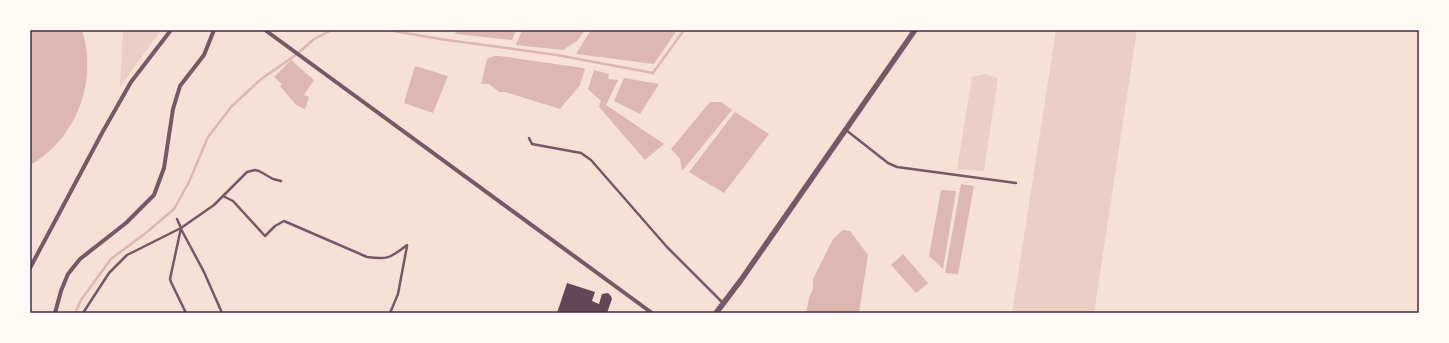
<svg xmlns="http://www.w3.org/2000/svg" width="1449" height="343" font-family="'Noto Serif',serif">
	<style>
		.green { fill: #ebcfc5 }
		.water { fill: #dcb8b0 }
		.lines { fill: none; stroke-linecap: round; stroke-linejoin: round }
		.stream { stroke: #dcb8b0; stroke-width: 2.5 }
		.building { fill: #644757 }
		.service { stroke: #755966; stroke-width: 2.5 }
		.minor { stroke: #755966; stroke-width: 4 }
		.tertiary { stroke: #755966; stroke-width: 5.5 }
		.neatline { fill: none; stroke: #4a2c40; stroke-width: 1.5 }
	</style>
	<rect width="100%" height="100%" fill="#f7e1d7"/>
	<!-- green -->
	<g class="green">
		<path d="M123,30H161L120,87Z"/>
		<path d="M1056,30H1137L1094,313H1012Z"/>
		<path d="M985,74L998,78L984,171L957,169L972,77Z"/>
	</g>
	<!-- water -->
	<g class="water">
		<path d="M30,30H82C98,81 77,138 30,165Z"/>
		<path d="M457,30H516L512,40L455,34Z"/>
		<path d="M522,30H585L577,41L563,50L516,45Z"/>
		<path d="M591,30H677L654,64L576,54Z"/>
		<path d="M494,56H499L583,68L585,69L580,85L560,109L506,92H499L489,84H481L487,59Z"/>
		<path d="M291,60L314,80L304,95L309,97L305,109L296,105L280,86L282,84L274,77Z"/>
		<path d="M415,66L448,76L433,113L404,103Z"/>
		<path d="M594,70L609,74L608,79L618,80L606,105L664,144L645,160L599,107L601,101L588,89Z"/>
		<path d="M624,78L659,84L640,114L614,101Z"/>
		<path d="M710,102H721L732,110L682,171L680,159L671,149Z"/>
		<path d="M735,112L769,134L724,193L689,172Z"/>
		<path d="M961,184L974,186L958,274L945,273Z"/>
		<path d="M941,190L956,191L943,269L929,256Z"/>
		<path d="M843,230L850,231L868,255L859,313H806L809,298L813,288V279L833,239Z"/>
		<path d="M903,254L928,283L916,293L891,265Z"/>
	</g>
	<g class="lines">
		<!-- stream -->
		<g class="stream">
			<path d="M388,30L440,39L557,55L653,73L684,30"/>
			<path d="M75,313L81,300L111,259L147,232L174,209L189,182L208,137L232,106L260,80L297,54L314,39L332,30"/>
		</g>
	</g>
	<!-- building -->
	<path class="building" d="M567,283L595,292L592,301L599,304L602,294L608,293L611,296L612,299L607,313H557Z"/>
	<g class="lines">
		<!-- service -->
		<g class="service">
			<path d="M846,130L888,163L897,167L1016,183"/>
			<path d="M529,138L532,144L581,153L591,160L667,247L723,303"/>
			<path d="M223,196L233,201L265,236L275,226L284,221L367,257C388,260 390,258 407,245"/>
			<path d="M177,219L181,228L170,279L171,282L186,313"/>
			<path d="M181,229L204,272L222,313"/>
			<path d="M83,313L109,273L127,255L181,228L214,205L247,172L255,170L259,171L273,179L281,181"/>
			<path d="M390,313L398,294L407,246"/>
		</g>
		<!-- minor -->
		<g class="minor">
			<path d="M265,30L652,313"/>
			<path d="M30,268L102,133L131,82L171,30"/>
			<path d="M55,313L61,291L68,274L80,259L126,223L154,195L164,168L173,109L180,86L204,55L214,30"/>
		</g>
		<!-- tertiary -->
		<path class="tertiary" d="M716,313L741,280L915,30"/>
	</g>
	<!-- border -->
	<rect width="1449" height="343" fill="none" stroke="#fffaf5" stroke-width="62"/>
	<rect x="31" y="31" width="1387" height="281" class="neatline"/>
</svg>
